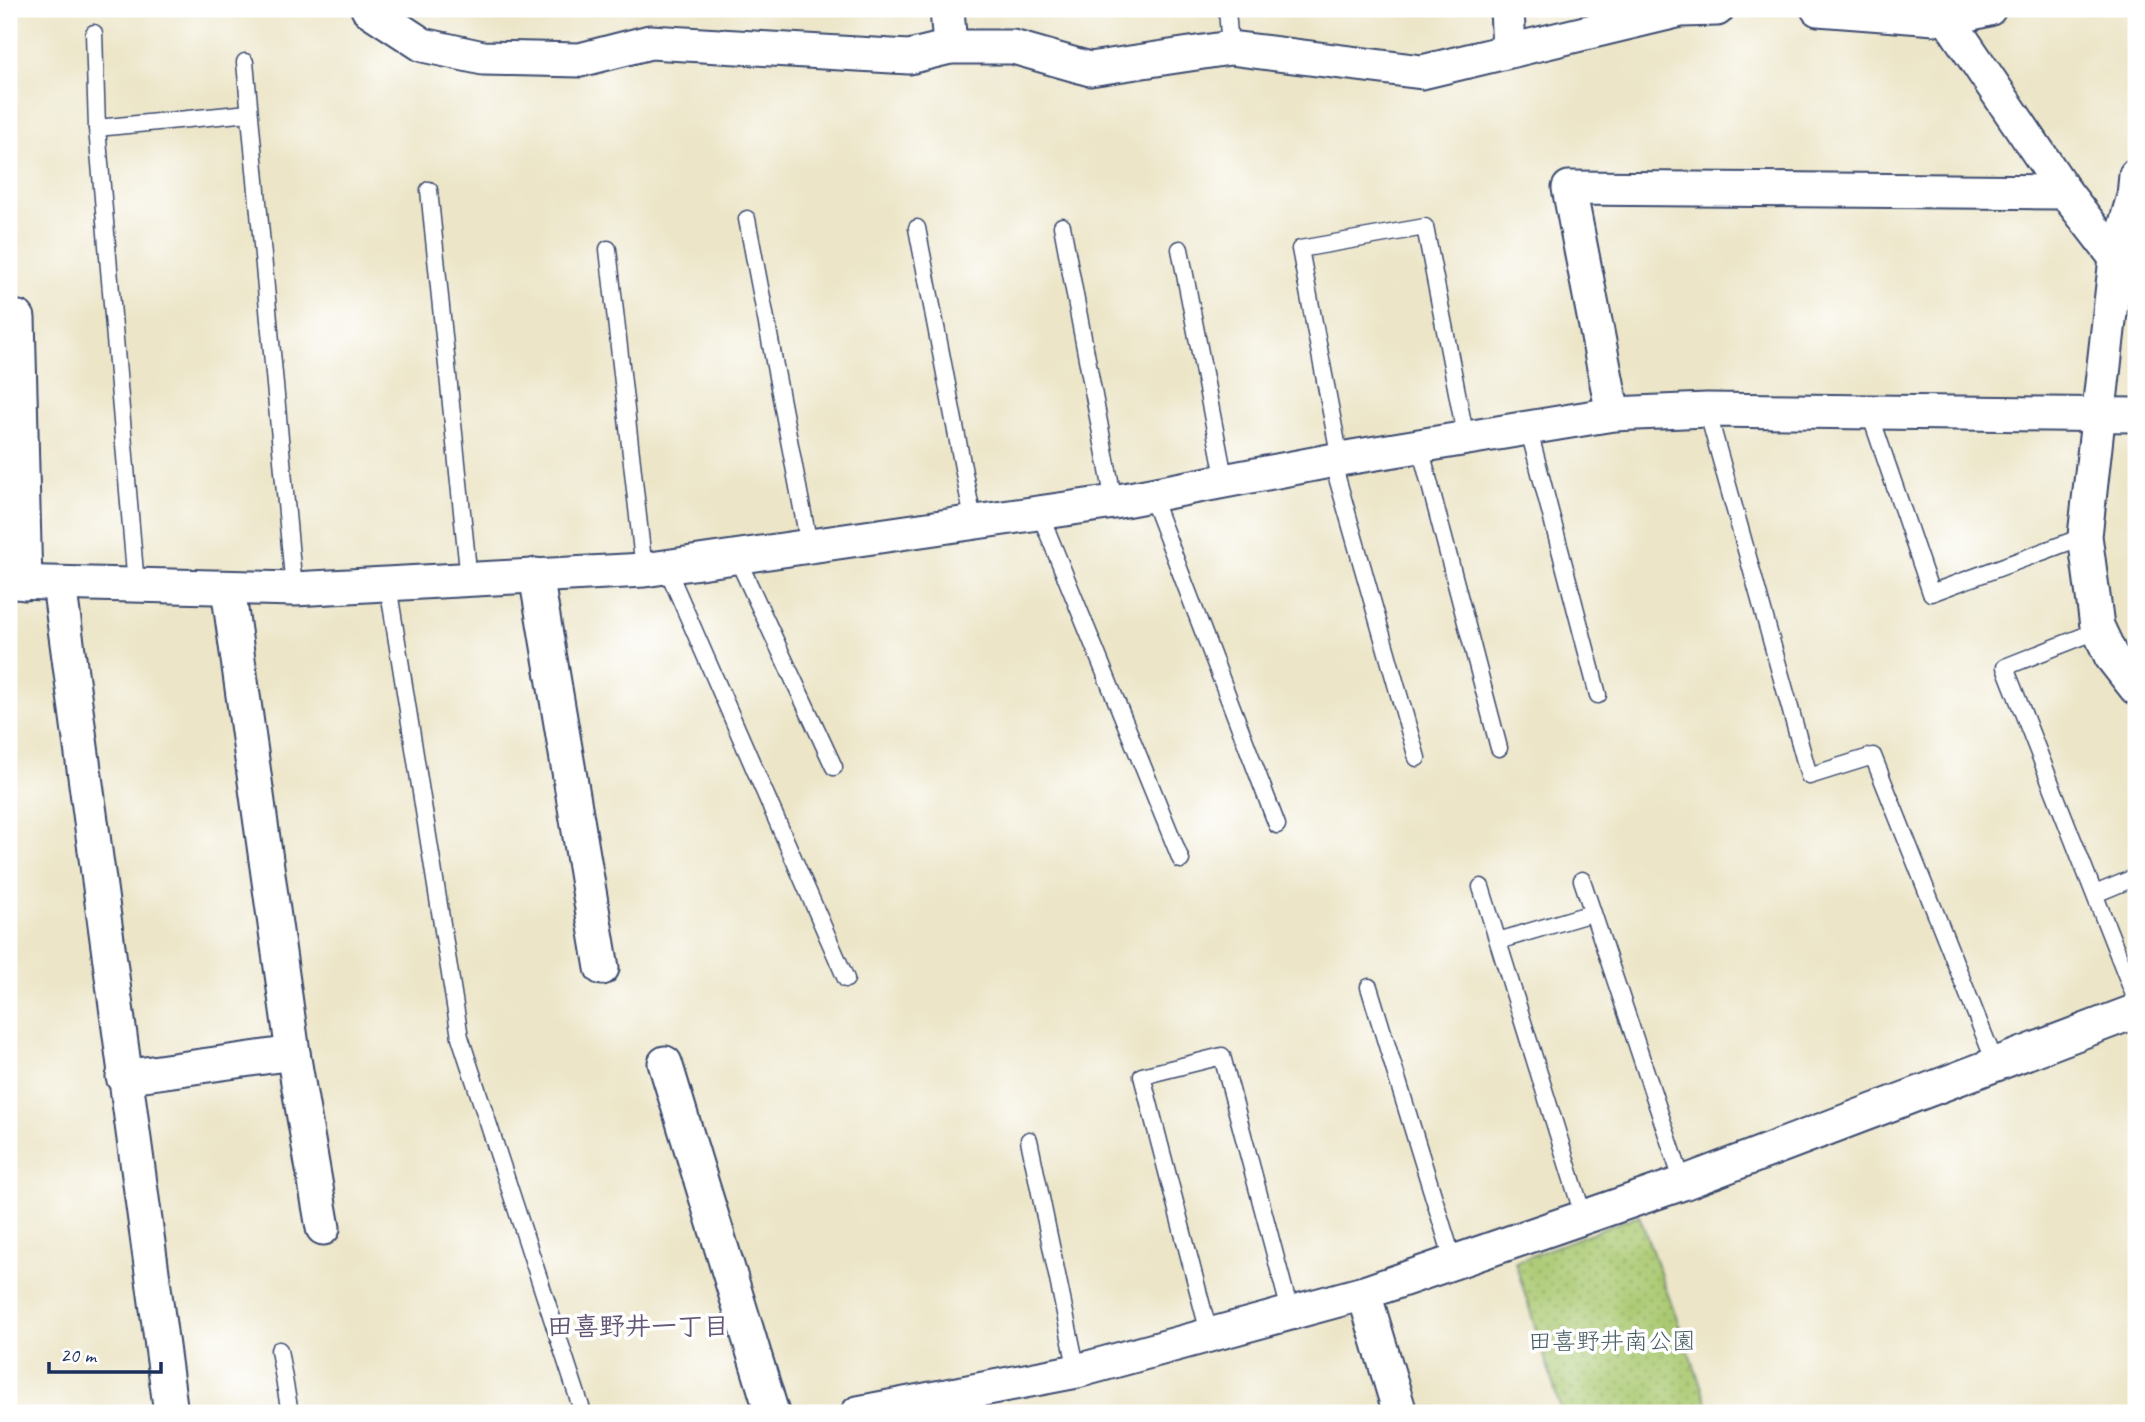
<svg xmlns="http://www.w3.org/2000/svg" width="2145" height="1422" font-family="Caveat,'Klee One',sans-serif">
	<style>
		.park { fill: url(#park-dots); stroke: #627c68; stroke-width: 2 }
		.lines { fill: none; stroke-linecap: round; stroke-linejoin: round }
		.lane-casing { stroke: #3a4a6e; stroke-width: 19 }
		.street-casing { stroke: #3a4a6e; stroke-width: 37 }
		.lane { stroke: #fff; stroke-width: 16 }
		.street { stroke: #fff; stroke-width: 33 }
		.labels { text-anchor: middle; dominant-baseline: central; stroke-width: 7; stroke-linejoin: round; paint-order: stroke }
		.park-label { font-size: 24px; fill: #465d64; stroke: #fff }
		.neighbourhood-label { font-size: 26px; font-weight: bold; fill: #625573; stroke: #fff }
	</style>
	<defs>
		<pattern id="park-dots" width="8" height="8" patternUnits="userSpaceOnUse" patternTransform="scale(1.75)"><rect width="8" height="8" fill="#aac971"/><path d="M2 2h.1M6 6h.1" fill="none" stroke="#8aa460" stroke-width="1.8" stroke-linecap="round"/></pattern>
	</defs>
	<rect width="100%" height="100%" fill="#fff"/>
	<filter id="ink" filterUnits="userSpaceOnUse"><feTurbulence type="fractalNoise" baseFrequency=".0143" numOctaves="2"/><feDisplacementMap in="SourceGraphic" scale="14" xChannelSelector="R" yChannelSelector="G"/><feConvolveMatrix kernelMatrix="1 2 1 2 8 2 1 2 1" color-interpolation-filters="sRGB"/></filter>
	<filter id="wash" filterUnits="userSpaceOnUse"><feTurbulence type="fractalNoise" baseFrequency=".00686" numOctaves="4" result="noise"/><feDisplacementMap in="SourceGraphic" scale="28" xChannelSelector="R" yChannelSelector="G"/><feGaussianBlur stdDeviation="1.57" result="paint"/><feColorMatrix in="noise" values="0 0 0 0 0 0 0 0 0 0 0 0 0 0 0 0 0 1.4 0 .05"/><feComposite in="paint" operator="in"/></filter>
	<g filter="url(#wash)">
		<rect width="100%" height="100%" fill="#ece5c7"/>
		<!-- park -->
		<path class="park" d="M1639,1215L1711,1413H1562L1515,1262Z"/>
	</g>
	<g filter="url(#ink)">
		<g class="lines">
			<defs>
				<g id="lane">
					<path d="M1227,9L1230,48"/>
					<path d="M94,33L97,128L136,585"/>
					<path d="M245,62L294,589"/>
					<path d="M97,128L249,113"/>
					<path d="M429,190L469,580"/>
					<path d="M747,219L809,545"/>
					<path d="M1062,226L1114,502"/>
					<path d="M917,228L974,525"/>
					<path d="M608,249L644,570"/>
					<path d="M1180,249L1225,482"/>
					<path d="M1707,410L1809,776L1873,756L1996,1065"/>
					<path d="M1869,411L1931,593L2085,536"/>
					<path d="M1528,427L1598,695"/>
					<path d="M1420,447L1499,748"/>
					<path d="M1340,459L1300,249L1425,227L1466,439"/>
					<path d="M1332,460L1417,758"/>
					<path d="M1151,495L1277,825"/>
					<path d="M1040,514L1181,860"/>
					<path d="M736,556L834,767"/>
					<path d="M666,566L846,979"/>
					<path d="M388,585L460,1037L583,1413"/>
					<path d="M2099,630L2005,667L2136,1000"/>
					<path d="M1582,880L1683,1183"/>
					<path d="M1481,887L1583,1215"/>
					<path d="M2095,894L2136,877"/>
					<path d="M1498,941L1592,913"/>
					<path d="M1369,987L1453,1260"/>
					<path d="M1029,1140L1077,1371"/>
					<path d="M1209,1333L1142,1076L1222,1056L1290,1311"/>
					<path d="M279,1350L290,1413"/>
				</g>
				<g id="street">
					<path d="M368,9L423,45L483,58L580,60L650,42L909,57L950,47H1013L1090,69L1230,48L1422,72L1681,10L1717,9"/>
					<path d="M947,9L950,47"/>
					<path d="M1507,9L1509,49"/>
					<path d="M1818,9L1948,19L1989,9"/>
					<path d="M1948,19L2065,192L2116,258"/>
					<path d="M2136,175L2134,196L2116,258L2085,536L2097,626L2111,656L2136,688"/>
					<path d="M9,317L18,318L25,583"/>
					<path d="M1613,414L1569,188L2065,192"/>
					<path d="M536,575L602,968"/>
					<path d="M9,582L294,589L644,570L1114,502L1340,459L1613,414L1707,410L2136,415"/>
					<path d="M59,584L171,1413"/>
					<path d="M228,588L293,1053L323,1228"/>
					<path d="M665,1063L772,1413"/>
					<path d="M123,1077L293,1053"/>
					<path d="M1364,1293L1400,1413"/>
					<path d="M858,1413L1077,1371L1364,1293L1683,1183L2136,1011"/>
				</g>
			</defs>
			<!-- lane casing -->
			<use href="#lane" class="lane-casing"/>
			<!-- street casing -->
			<use href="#street" class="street-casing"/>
			<!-- lane -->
			<use href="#lane" class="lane"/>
			<!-- street -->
			<use href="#street" class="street"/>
		</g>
	</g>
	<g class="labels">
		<!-- park labels -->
		<g class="park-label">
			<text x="1612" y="1341">田喜野井南公園</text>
		</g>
		<!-- neighbourhood labels -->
		<g class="neighbourhood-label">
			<text x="638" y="1326">田喜野井一丁目</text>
		</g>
	</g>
	<!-- margin -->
	<rect width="2145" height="1422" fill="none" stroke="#fff" stroke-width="35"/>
	<!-- scale -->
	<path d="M49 1362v10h112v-10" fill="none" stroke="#1b2f5e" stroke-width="3.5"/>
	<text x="60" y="1362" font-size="21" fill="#1b2f5e" stroke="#ffffff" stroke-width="5" paint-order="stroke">20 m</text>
</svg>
